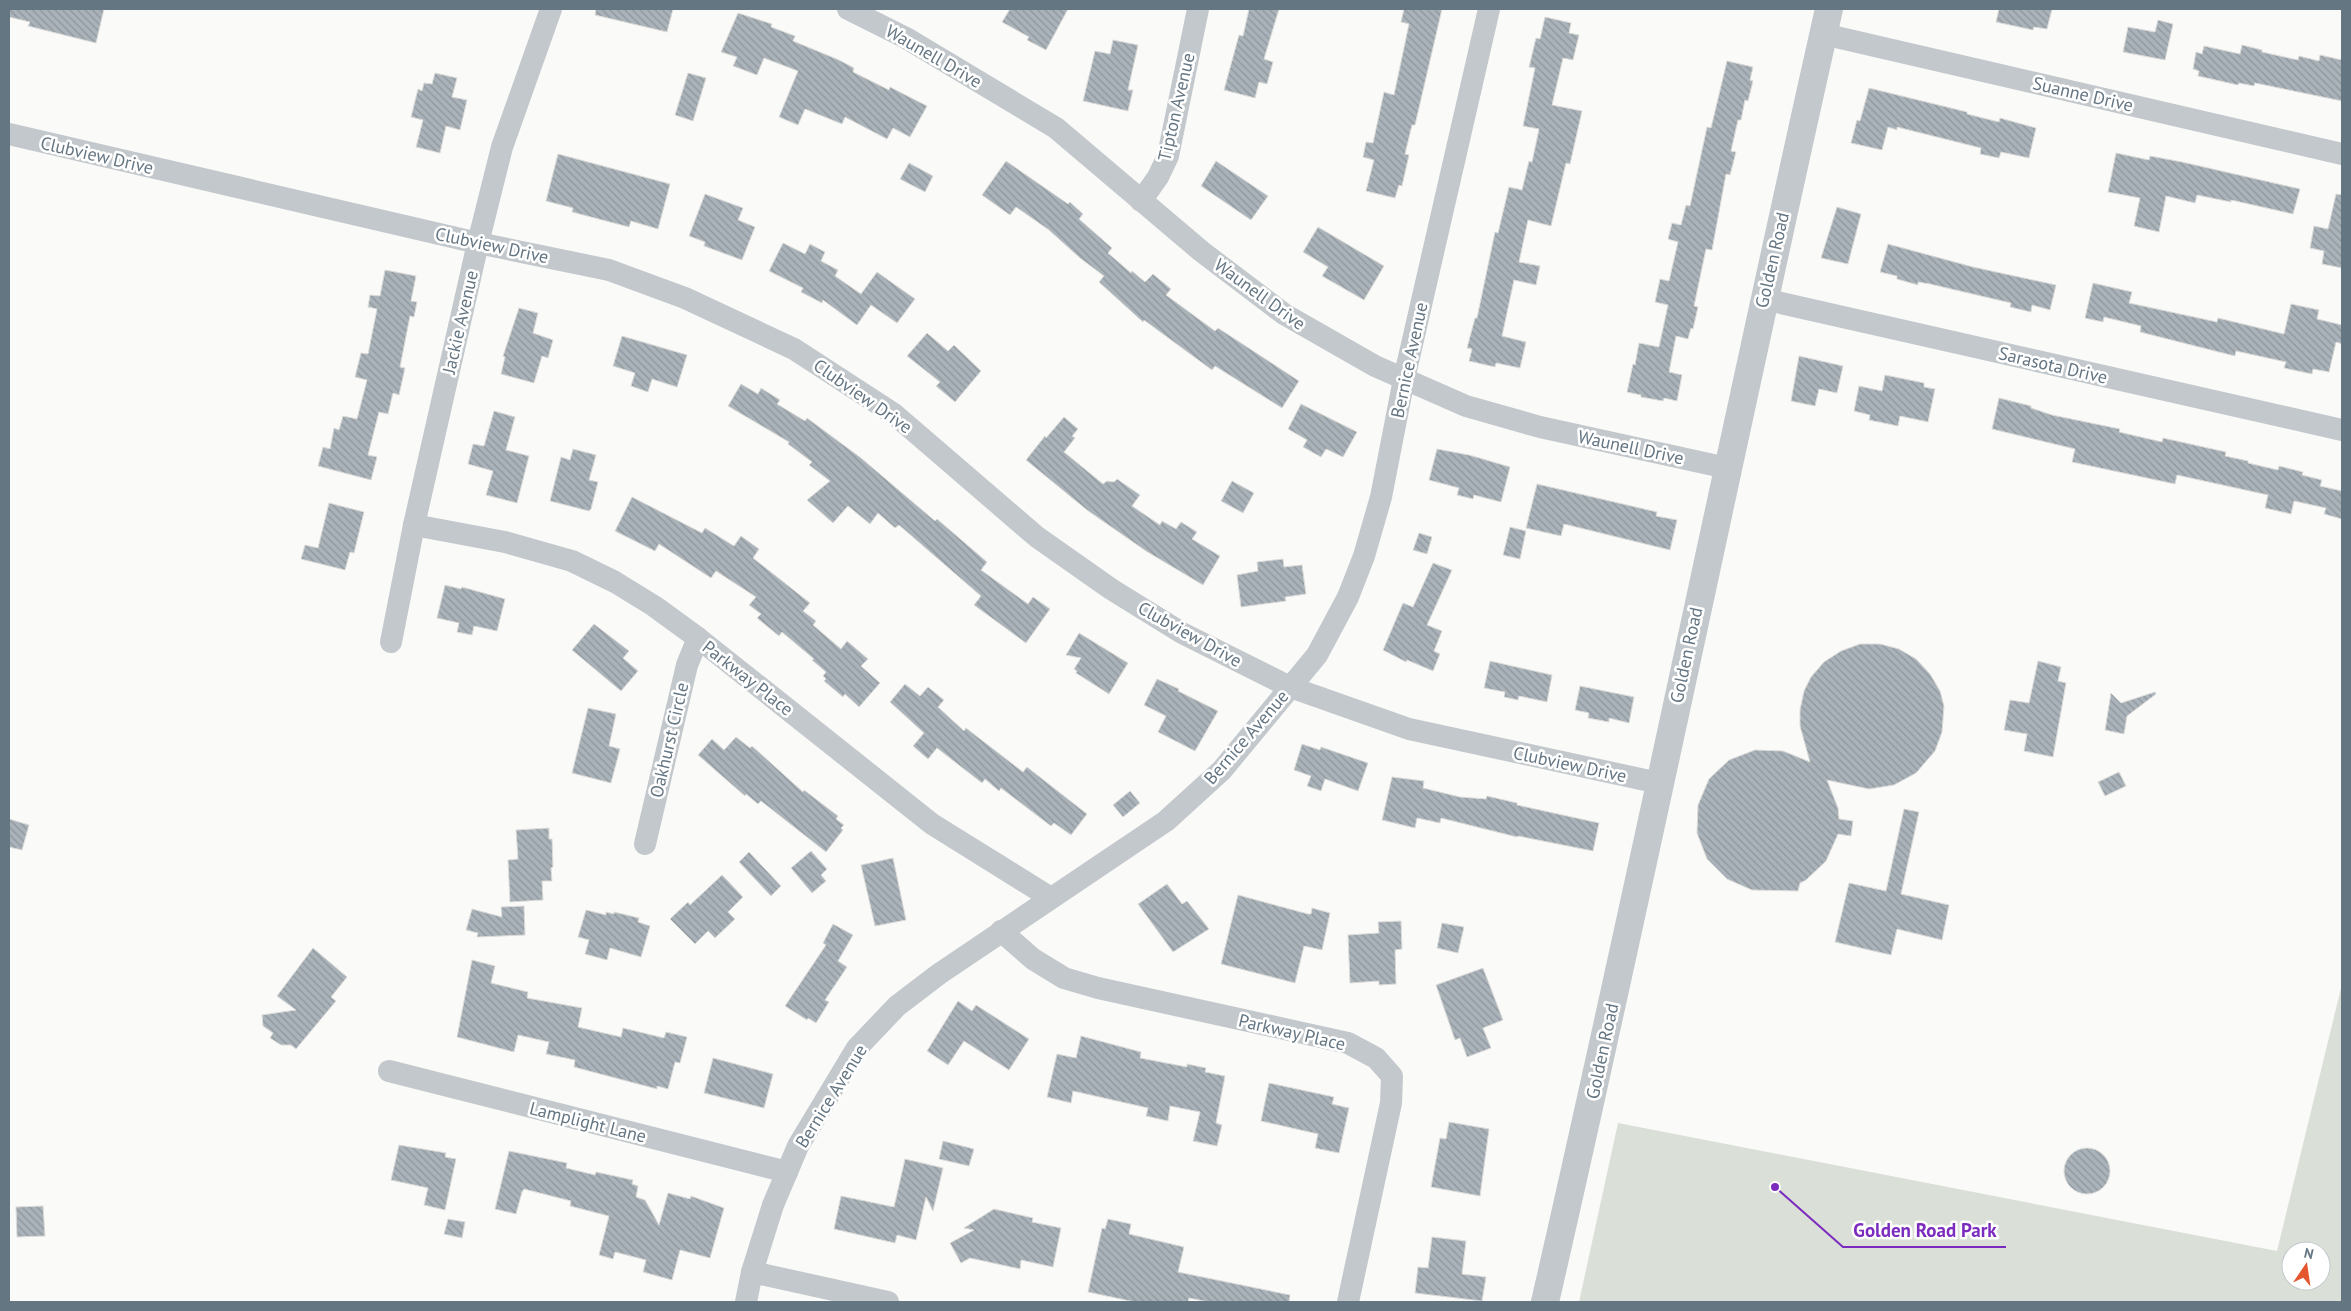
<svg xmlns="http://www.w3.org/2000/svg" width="2351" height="1311" font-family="'PT Sans',sans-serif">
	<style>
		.green { fill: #dadfd7; fill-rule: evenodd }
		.building { fill: url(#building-back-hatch); stroke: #dcdcda }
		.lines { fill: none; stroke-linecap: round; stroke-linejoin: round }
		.minor { stroke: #c3c8cc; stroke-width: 22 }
		.tertiary { stroke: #c3c8cc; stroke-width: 28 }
		.labels { text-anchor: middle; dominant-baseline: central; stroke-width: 5; stroke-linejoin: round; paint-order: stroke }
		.street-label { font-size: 18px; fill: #657683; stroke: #fff }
		.leader { fill: none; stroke: #7b2cbf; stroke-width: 2 }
		.callout-dot { fill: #7b2cbf; stroke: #fff; stroke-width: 2 }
		.callout-label { font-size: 19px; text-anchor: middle; font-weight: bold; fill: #7b2cbf; stroke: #fff; stroke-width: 5; stroke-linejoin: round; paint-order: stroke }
	</style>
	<defs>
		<pattern id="building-back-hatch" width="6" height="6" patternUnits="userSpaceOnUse" patternTransform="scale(1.25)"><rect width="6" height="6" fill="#aab3b9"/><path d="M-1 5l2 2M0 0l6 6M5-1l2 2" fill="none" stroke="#8e969c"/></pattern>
	</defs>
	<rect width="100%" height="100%" fill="#fafaf8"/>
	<!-- green -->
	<path class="green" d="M2342,984V1302H1579L1618,1123L2277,1251ZM2291,1251H2321V1281H2291Z"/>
	<!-- building -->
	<g class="building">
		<path d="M9,9H104L96,43L28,26L30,22L9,17Z"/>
		<path d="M596,9H673L667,32L595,15Z"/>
		<path d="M1010,9H1068L1046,50L1027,40L1029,37L1002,22Z"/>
		<path d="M1249,9H1279L1264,59L1273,62L1267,84L1259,82L1255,98L1224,90L1239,35L1243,36Z"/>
		<path d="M1404,9H1442L1415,125H1412L1405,154L1409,155L1402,186L1399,185L1395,198L1366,191L1374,160L1363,157L1366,142L1373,143L1384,92L1394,95L1409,24L1401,22Z"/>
		<path d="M1999,9H2052L2047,29L2034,27L2033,30L1996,22Z"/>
		<path d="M738,13L772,24L771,27L795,36L793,41L839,60L854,68L853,72L889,90L890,87L927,106L910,137L893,128L887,139L845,117L842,124L805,109L798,125L779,117L798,71L764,58L757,75L733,66L737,57L721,52Z"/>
		<path d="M1545,17L1571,23L1569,33L1579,35L1573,60L1563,58L1552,105L1582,111L1570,164L1566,163L1551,226L1528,220L1519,262L1540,266L1536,285L1514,280L1502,336L1526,342L1520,368L1496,363L1495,367L1469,361L1472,349L1467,348L1475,318H1477L1495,232L1498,233L1509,187L1522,190L1529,161L1532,162L1539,129L1523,126L1535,68L1529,67L1536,38L1540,39Z"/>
		<path d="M2158,20L2173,24L2165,60L2123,52L2128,27L2155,32Z"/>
		<path d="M1113,40L1138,45L1128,90H1133L1128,111L1083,101L1095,51L1110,54Z"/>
		<path d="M2242,45L2262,50V52L2298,60L2299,56L2319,61L2320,55L2342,60V101L2255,83L2254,86L2239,83L2238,85L2198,76L2199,71L2193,69L2196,52L2202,54L2204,46L2240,54Z"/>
		<path d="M1727,61L1753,67L1750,80L1753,81L1748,101L1745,100L1741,120H1738L1731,151L1736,152L1730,175L1726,174L1712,250L1706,249L1694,306L1698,307L1693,329L1691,328L1688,339L1676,336L1669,372L1682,375L1677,401L1664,398L1663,401L1641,397V395L1627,392L1633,364L1635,365L1639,343L1659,347L1668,305L1655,302L1660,279L1669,281L1678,242L1668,239L1672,223L1681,225L1686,205L1690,206L1707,127L1711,128Z"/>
		<path d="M435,73L457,78L452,97L467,100L460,130L446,126L440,153L416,147L423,120L411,117L418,89L422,91L424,83L432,84Z"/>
		<path d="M688,73L706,78L693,121L675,115Z"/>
		<path d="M1869,88L1967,112V114L1999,122L2000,118L2036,128L2029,158L2001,152L1999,158L1980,154L1981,148L1897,127V130L1888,127L1882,150L1851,143L1857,120L1860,121Z"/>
		<path d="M2116,153L2149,160L2150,156L2182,162L2300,189L2293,214L2231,200V202L2197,195L2195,203L2166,196L2159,232L2134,226L2140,198L2108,192Z"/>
		<path d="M558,154L670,184L658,229L631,221L629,227L572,212L573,208L546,201Z"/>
		<path d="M1006,161L1068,204L1070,202L1083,214L1079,219L1112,248L1108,253L1131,273L1132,271L1145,282L1153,274L1171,289L1166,295L1215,331L1218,328L1299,381L1282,408L1215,366L1212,370L1144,320L1143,322L1099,282L1104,276L1080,258L1049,230L1016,207L1010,215L982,195Z"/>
		<path d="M1216,161L1268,196L1251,220L1201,186Z"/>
		<path d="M909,163L933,176L925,192L900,179Z"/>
		<path d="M705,194L743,208L738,220L755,227L742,260L704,246L705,242L689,236Z"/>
		<path d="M2336,194L2342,195V268L2322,264L2324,251L2310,248L2314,226L2328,229Z"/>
		<path d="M1837,207L1861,214L1848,264L1821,258Z"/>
		<path d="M1318,227L1384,266L1364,300L1322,276L1328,267L1303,252Z"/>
		<path d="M783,243L805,254L810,244L825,252L821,261L838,270L835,276L861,294L877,272L915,299L897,323L871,305L857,325L823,300L822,303L801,292L803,288L769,271Z"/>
		<path d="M1888,244L1973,267L2056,285L2050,310L2032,305L2031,312L2010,307L2011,303L1930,284L1918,282V285L1897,279V276L1880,272Z"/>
		<path d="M385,270L416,276L411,301L417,302L414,317L410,316L400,367L405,368L399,395L393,393L388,414L379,412L368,455L377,457L371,480L318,466L323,447L330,449L334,428L339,430L343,416L357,419L367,380L355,377L361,353L368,354L377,309L368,307L370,295L380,296Z"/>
		<path d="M2093,283L2132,292L2129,303L2217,322L2218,318L2284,334L2291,304L2319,310L2317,319L2342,325V344L2336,342L2329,372L2313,369L2312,374L2284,368L2286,362L2236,351L2235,356L2211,350L2140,332L2141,326L2104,317L2103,322L2085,318Z"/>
		<path d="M519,308L538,313L533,333L553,340L548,358L542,356L534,383L501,374L505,357L503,356Z"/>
		<path d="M927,333L948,351L954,345L981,371L955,402L936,386L940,382L907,356Z"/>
		<path d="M622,336L687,355L677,387L652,379L648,392L631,386L635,373L613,366Z"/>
		<path d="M1799,356L1843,366L1837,393L1819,389L1815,406L1791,401Z"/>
		<path d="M1885,375L1924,383V387L1935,389L1928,422L1900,416L1898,426L1869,420L1870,415L1854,411L1859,386L1882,391Z"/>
		<path d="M741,384L758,394L761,388L780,400L777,404L805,421L807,418L861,458L935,521L937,519L987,562L981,570L1028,604L1033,597L1050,609L1026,643L974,605L981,596L899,525L895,528L878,513L870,524L848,506L833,523L807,500L830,481L809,465L812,462L788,444L789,442L728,406Z"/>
		<path d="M1999,398L2031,406V408L2052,415L2120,429L2119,432L2162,442L2163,438L2226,452L2225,456L2248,461V463L2278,470L2279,466L2303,472L2302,475L2322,480L2320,486L2342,491V519L2324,514L2326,508L2294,501L2291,514L2265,508L2268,495L2177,475L2175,484L2072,462L2075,449L1992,429Z"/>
		<path d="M1301,404L1357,432L1343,457L1326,449L1321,457L1303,447L1307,440L1288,429Z"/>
		<path d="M494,411L515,417L506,450L529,456L517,503L486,495L493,471L468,464L473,444L484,446Z"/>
		<path d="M1064,417L1078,429L1072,436L1075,438L1064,452L1103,484L1107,481L1114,482L1117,479L1140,495L1132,506L1160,525L1162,521L1176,529L1181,522L1197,532L1192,539L1220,556L1203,585L1146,551L1087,510L1026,460L1045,436L1046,438Z"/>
		<path d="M573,449L596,455L589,480L598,482L591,509L589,511L550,501L561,457L570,460Z"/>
		<path d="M1437,449L1469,455L1510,467L1501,502L1474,495L1473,499L1457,495L1459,488L1429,480Z"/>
		<path d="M1232,481L1254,493L1243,513L1221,501Z"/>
		<path d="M1537,484L1657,512L1656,516L1677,520L1670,550L1564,524L1561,536L1526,528Z"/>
		<path d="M632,497L702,533L705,528L734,546L741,536L759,549L753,558L810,603L803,611L816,621L813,625L841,649L847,641L868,659L861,666L880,683L859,707L845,694L843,697L824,681L826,679L823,676L826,672L812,660L814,659L782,632L779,636L757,618L761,614L749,605L756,597L716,571L711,578L659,544L655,551L615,531Z"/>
		<path d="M329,503L364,512L354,553L350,552L345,570L301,559L305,545L318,548Z"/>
		<path d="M1510,527L1526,531L1520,559L1503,555Z"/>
		<path d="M1419,533L1432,537L1427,554L1413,550Z"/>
		<path d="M1283,559L1284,567L1302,565L1306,594L1285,597L1286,601L1241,607L1237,575L1258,571L1257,562Z"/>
		<path d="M1433,563L1452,570L1427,625L1442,631L1434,651L1440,654L1433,671L1407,660L1406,662L1383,650L1403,603L1413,607Z"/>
		<path d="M445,585L461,589L462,587L505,599L497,631L474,626L472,635L457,632L459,623L437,618Z"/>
		<path d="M594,624L629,651L623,658L638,671L621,691L572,650Z"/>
		<path d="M1079,633L1128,663L1109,694L1076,673L1077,671L1074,669L1081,658L1066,655Z"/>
		<path d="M1860,644H1880L1899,649L1916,659L1930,674L1940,691L1944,706L1942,732L1935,751L1916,773L1894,785L1869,789L1827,780L1838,808L1839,819L1853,821L1851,836L1838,834L1826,861L1806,880L1800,883L1798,891L1752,890L1727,879L1707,859L1697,833L1698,805L1709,779L1729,760L1755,750L1783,751L1810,762L1800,726V710L1804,691L1811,677L1824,662L1841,651Z"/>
		<path d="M1490,661L1552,675L1547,702L1519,696L1518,700L1504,697L1505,692L1484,688Z"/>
		<path d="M2038,661L2061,667L2058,681L2066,683L2053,757L2024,751L2027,734L2004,730L2010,700L2029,703Z"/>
		<path d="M1157,679L1179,689L1178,691L1218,711L1195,751L1158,732L1166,716L1144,705Z"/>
		<path d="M905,684L920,696L928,687L944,700L938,707L964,731L966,728L1023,772L1027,767L1087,814L1071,835L1054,823L1051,826L1001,788L999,791L985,779L982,783L937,748L928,759L913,746L924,733L890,702Z"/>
		<path d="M1580,686L1634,697L1629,723L1609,718V722L1588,718L1589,713L1575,710Z"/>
		<path d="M2155,692L2156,694L2127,716L2124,734L2105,730L2111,693L2121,703Z"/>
		<path d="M588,708L616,714L609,746L620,749L611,783L572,773Z"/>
		<path d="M736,737L750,748L752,746L803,792L804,790L838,816L836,819L844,825L841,828L843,830L826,852L761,801L758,804L746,794L745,796L698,755L712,739L724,750Z"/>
		<path d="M1302,744L1320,750L1321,747L1368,763L1358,791L1325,779L1321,791L1307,786L1311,776L1294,770Z"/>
		<path d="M2119,772L2126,786L2105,796L2098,782Z"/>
		<path d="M1392,777L1424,781L1423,788L1460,797L1486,799L1487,796L1517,803V805L1599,823L1593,851L1518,836L1517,837L1441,818L1440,823L1417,818L1415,828L1382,820Z"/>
		<path d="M1130,791L1140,803L1123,817L1113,805Z"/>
		<path d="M1904,809L1919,812L1901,894L1949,905L1942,940L1897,929L1891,955L1835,942L1849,883L1886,891Z"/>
		<path d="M9,819L29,825L22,850L9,847Z"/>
		<path d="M549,828V839H552L553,867L551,868L552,881H542L543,900L510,902L508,860L518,859L516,830Z"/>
		<path d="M811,851L827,869L821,875L826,881L812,893L791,868Z"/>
		<path d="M749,852L781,886L771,896L739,862Z"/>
		<path d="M893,858L906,920L875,926L861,865Z"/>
		<path d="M722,875L743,897L728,912L735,919L715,938L708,931L695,944L670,919L688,902L690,905Z"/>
		<path d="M1167,884L1182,904L1187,901L1209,929L1173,952L1138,904Z"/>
		<path d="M1238,895L1308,914H1311L1312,908L1330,913L1322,950L1304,946L1295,983L1221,964Z"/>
		<path d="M524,906L525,935L477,937L478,933L466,930L472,909L502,917L501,907Z"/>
		<path d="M586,910L606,915V912L614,914V912L639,918L638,922L650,926L641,957L610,948L607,960L585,954L589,940L578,937Z"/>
		<path d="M1378,922L1401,921L1402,949L1395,950L1396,984L1379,985V981L1350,983L1348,935L1379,933Z"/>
		<path d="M1442,923L1464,927L1458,953L1437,948Z"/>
		<path d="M833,924L853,935L838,961L847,967L825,1000L829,1002L816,1023L808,1018L807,1020L785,1006L826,945L823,943Z"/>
		<path d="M313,948L347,977L331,997L336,1001L296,1049L291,1045H281L270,1038L273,1033L263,1026L262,1015L296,1010L277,996Z"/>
		<path d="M472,960L495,966L491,983L528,992L527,998L582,1008L578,1027L621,1037L623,1028L664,1038L666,1032L687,1037L680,1063L675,1062L668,1089L657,1086V1089L574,1067L575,1060L546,1054L549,1042L518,1035L514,1052L457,1037Z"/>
		<path d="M1483,968L1503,1020L1483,1028L1491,1048L1467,1057L1460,1038L1455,1040L1436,985Z"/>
		<path d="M958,1001L972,1011L976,1005L1029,1039L1009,1070L964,1041L948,1065L927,1051Z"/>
		<path d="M1081,1036L1141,1052L1140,1058L1187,1067V1064L1206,1068L1205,1072L1225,1076L1216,1123L1222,1125L1217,1146L1193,1141L1200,1112L1170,1106L1168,1121L1146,1116L1148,1108L1073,1091L1071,1103L1047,1097L1057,1054L1076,1058Z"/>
		<path d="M713,1058L773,1074L764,1108L704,1093Z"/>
		<path d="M1269,1083L1334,1097L1332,1104L1349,1108L1339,1153L1315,1148L1318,1134L1261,1121Z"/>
		<path d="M1449,1122L1489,1129L1480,1196L1431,1187L1440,1138L1446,1139Z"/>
		<path d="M943,1141L974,1149L969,1166L939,1159Z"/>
		<path d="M399,1145L446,1153L445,1157L456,1159L445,1210L424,1205L428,1188L391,1180Z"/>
		<circle cx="2087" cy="1171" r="23"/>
		<path d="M509,1151L567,1163L566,1168L595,1175L596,1172L633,1180L632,1184L638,1186L636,1197L645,1200L659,1225L668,1193L690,1199L691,1196L724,1208L710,1258L680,1250L672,1280L643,1272L646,1260L615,1252L613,1259L599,1255L609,1216L570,1206L571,1201L524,1189L522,1192L516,1214L495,1209Z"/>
		<path d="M905,1159L943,1168L933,1211L926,1197L916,1240L897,1235L895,1243L834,1229L841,1196L894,1207Z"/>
		<path d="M43,1206L45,1236L17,1237L16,1207Z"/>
		<path d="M994,1209L1033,1218L1032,1222L1061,1228L1053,1267L1021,1260L1020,1269L970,1258L961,1263L950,1243L974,1230L964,1228Z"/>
		<path d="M448,1219L465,1222L462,1238L444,1234Z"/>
		<path d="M1108,1219L1131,1224L1129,1234L1184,1247L1178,1272L1290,1295L1289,1302H1209L1189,1298L1188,1302H1135L1088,1292L1102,1228L1105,1229Z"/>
		<path d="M1432,1237L1466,1241L1462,1274L1486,1277L1482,1301L1415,1293L1418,1267L1428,1268Z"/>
	</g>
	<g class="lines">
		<!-- minor -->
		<g class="minor">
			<path d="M848,9L906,38L1056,128L1201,251L1284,314L1375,366L1466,406L1540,427L1727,468"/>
			<path d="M1823,34L2342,154"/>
			<path d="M9,134L478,243L609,270L685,298L794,349L894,414L1037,537L1111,589L1182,633L1290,687L1409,729L1659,783"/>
			<path d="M1141,201L1158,177L1168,156L1198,9"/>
			<path d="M1763,299L2342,430"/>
			<path d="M414,525L505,542L572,561L615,582L654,606L698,638L932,824L1051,898"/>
			<path d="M391,642L414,525L478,243L502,147L551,9"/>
			<path d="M645,844L687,665L698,638"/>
			<path d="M1001,931L1033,959L1064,978L1098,988L1348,1043L1376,1058L1392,1076L1391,1103L1348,1302"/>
			<path d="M389,1071L787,1172"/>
			<path d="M752,1272L888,1302"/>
			<path d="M746,1302L752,1272L773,1205L787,1172L798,1146L857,1048L897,1006L939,974L1166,821L1222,770L1317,655L1348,597L1364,556L1381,497L1404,379L1489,9"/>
		</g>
		<!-- tertiary -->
		<path class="tertiary" d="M1545,1302C1644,872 1732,439 1829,9"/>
	</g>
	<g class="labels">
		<!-- street labels -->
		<g class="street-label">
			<text transform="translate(934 56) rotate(30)">Waunell Drive</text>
			<text transform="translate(2083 94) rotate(13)">Suanne Drive</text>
			<text transform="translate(1176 107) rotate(-77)">Tipton Avenue</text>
			<text transform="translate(97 155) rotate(13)">Clubview Drive</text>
			<text transform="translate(492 245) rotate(12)">Clubview Drive</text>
			<text transform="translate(1772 260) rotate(-77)">Golden Road</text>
			<text transform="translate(1260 294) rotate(36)">Waunell Drive</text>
			<text transform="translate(460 322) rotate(-77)">Jackie Avenue</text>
			<text transform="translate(1409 360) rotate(-78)">Bernice Avenue</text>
			<text transform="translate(2053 365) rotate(13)">Sarasota Drive</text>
			<text transform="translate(863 396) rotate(35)">Clubview Drive</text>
			<text transform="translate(1631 447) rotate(12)">Waunell Drive</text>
			<text transform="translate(1190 634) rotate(29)">Clubview Drive</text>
			<text transform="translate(1686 655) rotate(-78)">Golden Road</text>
			<text transform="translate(748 678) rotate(38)">Parkway Place</text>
			<text transform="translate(1246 737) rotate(-49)">Bernice Avenue</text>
			<text transform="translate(669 740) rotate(-77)">Oakhurst Circle</text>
			<text transform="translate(1570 764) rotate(12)">Clubview Drive</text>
			<text transform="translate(1292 1032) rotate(13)">Parkway Place</text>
			<text transform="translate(1602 1051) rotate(-78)">Golden Road</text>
			<text transform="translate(831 1096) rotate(-58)">Bernice Avenue</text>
			<text transform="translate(588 1122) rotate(14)">Lamplight Lane</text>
		</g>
	</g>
	<!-- callouts -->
	<path class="leader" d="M1775 1187L1843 1247H2006"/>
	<circle class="callout-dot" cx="1775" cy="1187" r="5"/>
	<g class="callout-label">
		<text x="1925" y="1237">Golden Road Park</text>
	</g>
	<!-- border -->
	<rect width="2351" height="1311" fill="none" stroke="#657683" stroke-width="20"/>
	<!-- north arrow -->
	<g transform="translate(2306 1266) rotate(13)"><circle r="24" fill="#ffffff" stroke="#c1c8cd"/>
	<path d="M0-4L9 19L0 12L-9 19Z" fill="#e4572e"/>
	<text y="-8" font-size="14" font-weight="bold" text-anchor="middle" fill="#657683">N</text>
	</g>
</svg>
